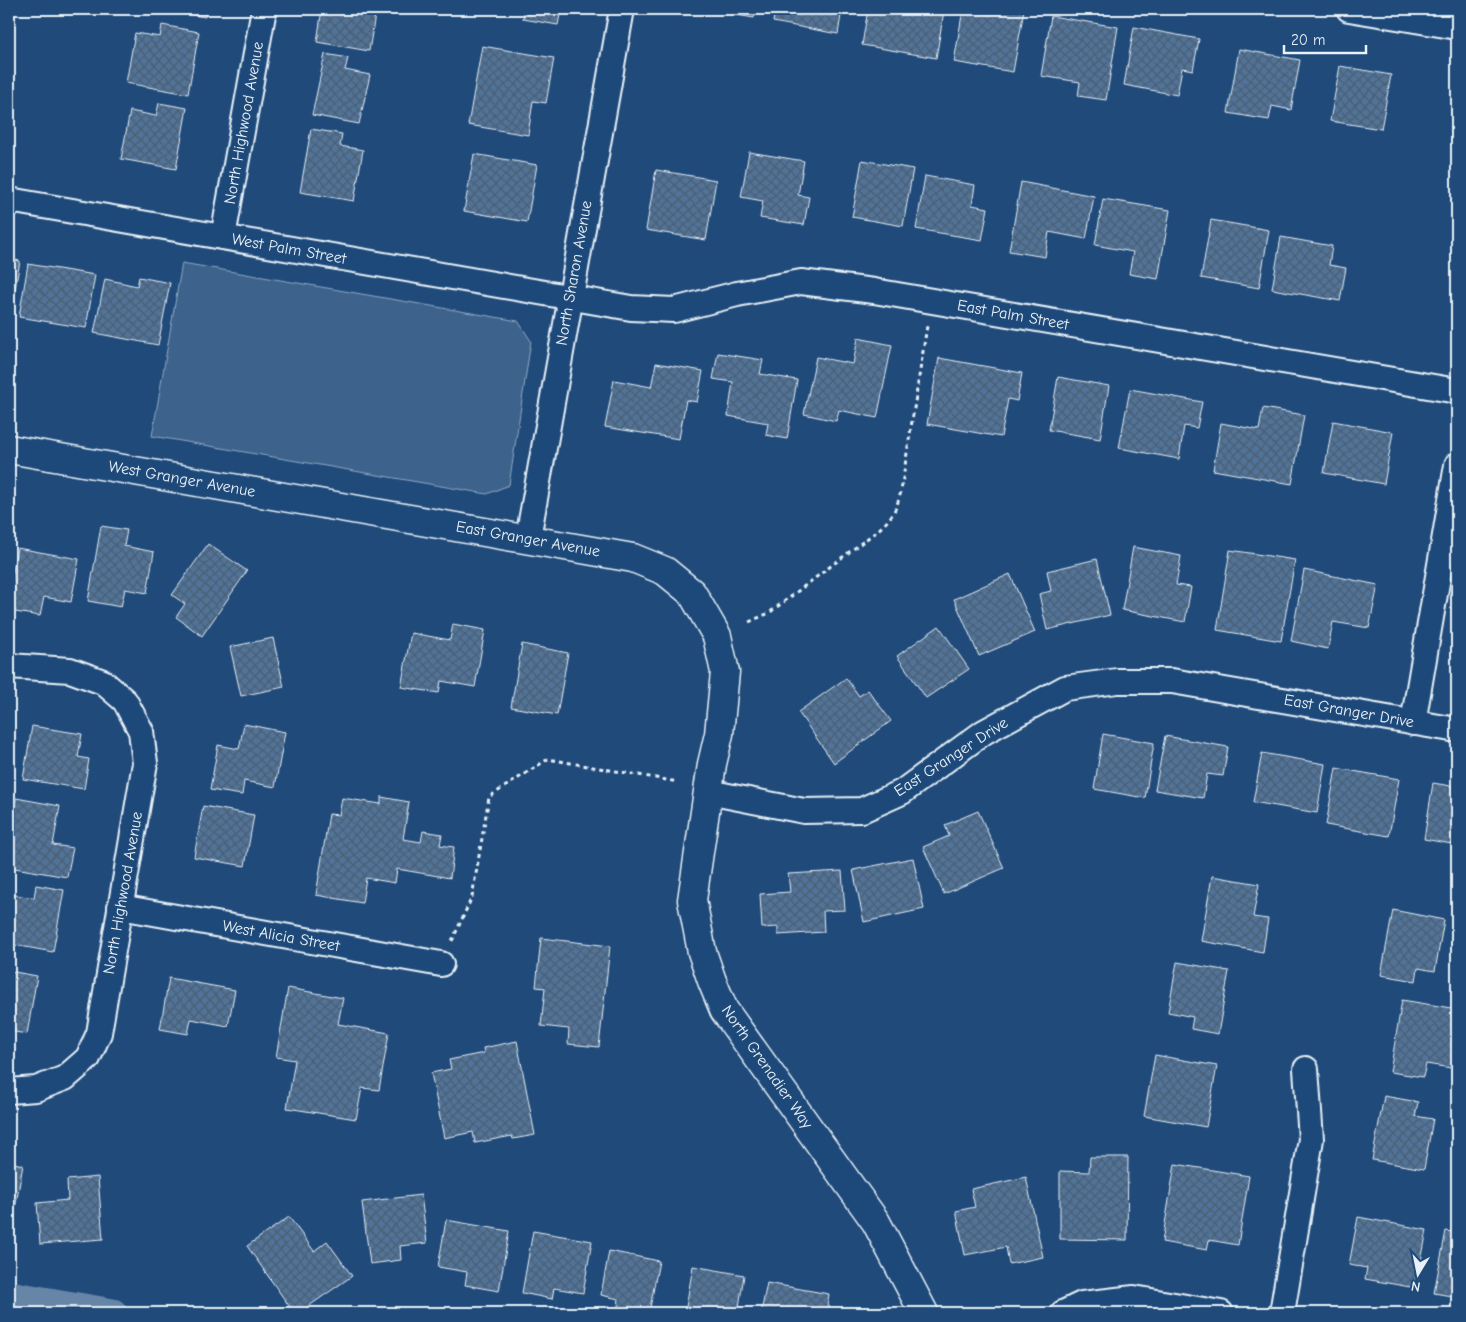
<svg xmlns="http://www.w3.org/2000/svg" width="1466" height="1322" font-family="'Comic Neue',sans-serif">
	<style>
		.park { fill: #3c628c; stroke: #92aac2 }
		.lines { fill: none; stroke-linecap: round; stroke-linejoin: round }
		.canal { stroke: #6685a7; stroke-width: 29 }
		.building { fill: url(#building-cross-hatch); stroke: #e8f1f8 }
		.minor-casing { stroke: #e8f1f8; stroke-width: 28 }
		.tertiary-casing { stroke: #e8f1f8; stroke-width: 31 }
		.path { stroke: #e8f1f8; stroke-width: 3; stroke-dasharray: 4 4; stroke-linecap: butt }
		.minor { stroke: #1f4a7a; stroke-width: 24 }
		.tertiary { stroke: #1f4a7a; stroke-width: 28 }
		.labels { text-anchor: middle; dominant-baseline: central; stroke-width: 4; stroke-linejoin: round; paint-order: stroke }
		.street-label { font-size: 16px; fill: #e8f1f8; stroke: #1f4a7a }
	</style>
	<defs>
		<pattern id="building-cross-hatch" width="8" height="8" patternUnits="userSpaceOnUse" patternTransform="scale(1.25)"><rect width="8" height="8" fill="#517399"/><path d="M0 0l8 8M0 8l8-8" fill="none" stroke="#4c5e72"/></pattern>
	</defs>
	<rect width="100%" height="100%" fill="#1f4a7a"/>
	<filter id="ink" filterUnits="userSpaceOnUse"><feTurbulence type="fractalNoise" baseFrequency=".02" numOctaves="2"/><feDisplacementMap in="SourceGraphic" scale="10" xChannelSelector="R" yChannelSelector="G"/><feConvolveMatrix kernelMatrix="1 2 1 2 8 2 1 2 1" color-interpolation-filters="sRGB"/></filter>
	<g filter="url(#ink)">
		<!-- park -->
		<path class="park" d="M182,263L518,321L531,341L509,485L487,494L152,436Z"/>
		<g class="lines">
			<!-- canal -->
			<path class="canal" d="M9,1295L113,1313"/>
		</g>
		<!-- building -->
		<g class="building">
			<path d="M156,9H207L205,17Z"/>
			<path d="M322,9H376L369,51L317,42Z"/>
			<path d="M525,9H561L558,25L523,19Z"/>
			<path d="M702,9H756L754,18Z"/>
			<path d="M775,9H842L838,34L773,22Z"/>
			<path d="M868,9H932L944,11L936,58L862,45Z"/>
			<path d="M963,9H1014L1024,10L1013,72L954,62Z"/>
			<path d="M1051,16L1118,27L1106,100L1078,96L1080,82L1041,76Z"/>
			<path d="M162,25L199,32L188,94L126,83L135,33L160,37Z"/>
			<path d="M1134,27L1199,39L1193,70L1182,68L1177,95L1124,85Z"/>
			<path d="M482,46L554,58L546,103L533,101L528,135L468,125Z"/>
			<path d="M1239,49L1300,60L1291,110L1272,106L1269,120L1228,113Z"/>
			<path d="M325,54L348,58L345,70L370,75L359,124L312,115Z"/>
			<path d="M1340,66L1391,75L1381,129L1330,121Z"/>
			<path d="M9,88L14,89L9,121Z"/>
			<path d="M159,103L187,108L176,169L121,159L130,111L156,116Z"/>
			<path d="M311,129L342,134L340,146L363,150L354,201L300,192Z"/>
			<path d="M749,152L804,161L798,195L809,197L804,225L760,218L763,201L741,197Z"/>
			<path d="M474,154L537,165L527,222L464,211Z"/>
			<path d="M862,160L913,169L903,226L852,217Z"/>
			<path d="M656,170L716,180L706,240L646,230Z"/>
			<path d="M925,176L975,185L972,205L988,208L982,240L916,229Z"/>
			<path d="M1021,182L1094,196L1086,239L1049,232L1045,257L1009,251Z"/>
			<path d="M1103,199L1170,210L1158,279L1129,274L1133,252L1095,245Z"/>
			<path d="M1211,220L1269,230L1259,288L1201,278Z"/>
			<path d="M1281,237L1332,246L1329,265L1346,268L1340,301L1272,289Z"/>
			<path d="M9,259L20,261L9,323Z"/>
			<path d="M28,264L95,275L86,328L19,317Z"/>
			<path d="M139,277L170,283L158,345L94,333L105,279L137,286Z"/>
			<path d="M858,338L892,345L877,418L839,410L836,421L804,414L816,357L853,364Z"/>
			<path d="M718,353L763,360L760,374L797,380L787,439L766,435L768,423L728,416L733,382L713,379Z"/>
			<path d="M939,358L1022,373L1017,401L1008,399L1001,437L927,424Z"/>
			<path d="M656,363L703,371L697,402L686,400L679,439L605,427L614,380L651,387Z"/>
			<path d="M1058,377L1109,386L1100,439L1049,430Z"/>
			<path d="M1130,389L1202,402L1197,428L1184,426L1179,459L1119,448Z"/>
			<path d="M1263,408L1304,415L1292,484L1213,470L1221,423L1259,430Z"/>
			<path d="M1333,421L1393,432L1384,484L1324,473Z"/>
			<path d="M101,526L127,530L124,546L154,552L147,593L125,589L121,607L88,601Z"/>
			<path d="M208,544L247,571L202,636L176,617L185,604L172,595Z"/>
			<path d="M1133,547L1181,556L1176,585L1191,587L1185,622L1122,610Z"/>
			<path d="M17,548L79,559L71,602L44,597L40,616L9,611V596Z"/>
			<path d="M1230,550L1295,560L1281,641L1217,630Z"/>
			<path d="M1097,559L1110,615L1047,630L1039,594L1051,591L1047,571Z"/>
			<path d="M1304,570L1378,585L1369,628L1333,622L1328,649L1291,641Z"/>
			<path d="M1010,574L1035,632L979,656L954,599Z"/>
			<path d="M453,624L485,630L475,687L441,681L439,693L401,687L411,633L450,640Z"/>
			<path d="M939,626L969,669L926,698L897,656Z"/>
			<path d="M273,638L284,687L241,696L230,647Z"/>
			<path d="M522,644L568,653L557,715L511,707Z"/>
			<path d="M846,678L859,696L868,690L891,721L834,763L798,712Z"/>
			<path d="M244,724L285,732L275,787L244,781L242,795L210,790L218,745L239,749Z"/>
			<path d="M32,726L82,734L78,757L89,759L84,789L23,779Z"/>
			<path d="M1103,734L1154,743L1145,798L1094,789Z"/>
			<path d="M1165,736L1228,747L1223,776L1207,774L1203,798L1155,790Z"/>
			<path d="M1262,753L1325,764L1317,813L1253,802Z"/>
			<path d="M1336,768L1399,779L1389,836L1326,825Z"/>
			<path d="M1433,783L1457,787V845L1424,839Z"/>
			<path d="M381,797L409,802L403,839L421,842L423,831L442,834L440,845L454,847L450,878L397,869L395,883L366,878L362,903L316,895L329,814L339,815L342,798L381,804Z"/>
			<path d="M16,798L60,806L53,845L73,848L67,877L9,867V839Z"/>
			<path d="M203,806L254,815L245,866L194,857Z"/>
			<path d="M978,811L1004,868L944,894L923,847L949,836L945,825Z"/>
			<path d="M913,858L924,909L864,922L853,870Z"/>
			<path d="M842,871L845,910L823,911L824,932L778,935V927L762,928L760,894L790,892L788,874Z"/>
			<path d="M1212,876L1259,884L1253,917L1268,919L1263,952L1201,941Z"/>
			<path d="M36,885L64,890L53,952L9,944V894L34,898Z"/>
			<path d="M1393,910L1444,920L1435,971L1418,968L1416,981L1381,975Z"/>
			<path d="M541,938L610,946L599,1047L568,1044L569,1029L541,1026L545,988L536,987Z"/>
			<path d="M1177,962L1229,971L1218,1034L1191,1029L1193,1017L1168,1012Z"/>
			<path d="M9,971L37,976L27,1034L9,1031Z"/>
			<path d="M169,978L235,990L228,1026L191,1019L188,1034L160,1029Z"/>
			<path d="M288,988L343,998L338,1024L389,1033L379,1090L362,1088L356,1119L287,1108L295,1060L276,1057Z"/>
			<path d="M1402,1000L1457,1009V1069L1426,1064L1423,1077L1390,1072Z"/>
			<path d="M517,1041L535,1135L513,1139L512,1136L475,1143L473,1132L444,1138L431,1073L451,1069L449,1060L484,1053L483,1048Z"/>
			<path d="M1155,1055L1217,1066L1206,1127L1144,1116Z"/>
			<path d="M1384,1096L1418,1102L1415,1116L1433,1119L1424,1169L1372,1160Z"/>
			<path d="M1090,1157H1128L1127,1240L1060,1239V1171L1089,1172Z"/>
			<path d="M9,1162L23,1165L13,1220L9,1219Z"/>
			<path d="M1175,1164L1249,1176L1238,1245L1209,1240L1207,1250L1162,1242Z"/>
			<path d="M98,1177L103,1239L40,1244L37,1203L68,1200L67,1180Z"/>
			<path d="M1026,1177L1043,1257L1009,1264L1006,1247L965,1255L956,1211L975,1207L971,1189Z"/>
			<path d="M421,1195L427,1243L400,1246L401,1260L370,1264L362,1202Z"/>
			<path d="M289,1217L314,1251L327,1241L352,1276L299,1313H294L247,1246Z"/>
			<path d="M1358,1217L1427,1230L1416,1288L1365,1279L1367,1268L1349,1265Z"/>
			<path d="M446,1220L509,1231L499,1291L465,1285L467,1272L438,1267Z"/>
			<path d="M533,1231L592,1241L583,1293L554,1288L552,1299L522,1293Z"/>
			<path d="M1446,1231L1457,1233V1297L1434,1293Z"/>
			<path d="M609,1251L659,1261L649,1313H617L619,1299L601,1295Z"/>
			<path d="M693,1266L744,1275L738,1313H685Z"/>
			<path d="M767,1283L829,1294L826,1313H761Z"/>
		</g>
		<g class="lines">
			<defs>
				<g id="minor">
					<path d="M1349,9L1457,27"/>
					<path d="M9,200L631,308L674,310L737,294L801,282L874,291L1457,391"/>
					<path d="M223,237L264,9"/>
					<path d="M528,538L622,9"/>
					<path d="M9,666L70,670L103,682L125,701L141,731L145,763L99,1033L88,1058L65,1078L36,1089L9,1091"/>
					<path d="M1413,723L1457,465"/>
					<path d="M708,792L804,811L862,810L902,792L984,732L1065,688L1117,681H1172L1457,730"/>
					<path d="M120,907L441,964"/>
					<path d="M1063,1313L1082,1304L1134,1298L1221,1313"/>
					<path d="M1282,1313L1311,1139L1306,1069"/>
				</g>
				<path id="tertiary" d="M9,449L633,558L665,571L692,593L717,636L725,672L719,734L712,764L692,900L702,952L712,981L724,1010L876,1222L924,1313"/>
			</defs>
			<!-- minor casing -->
			<use href="#minor" class="minor-casing"/>
			<!-- tertiary casing -->
			<use href="#tertiary" class="tertiary-casing"/>
			<!-- path -->
			<g class="path">
				<path d="M749,622L769,613L877,531C892,518 896,511 901,491L927,326"/>
				<path d="M452,941L472,897L489,797L548,759L678,782"/>
			</g>
			<!-- minor -->
			<use href="#minor" class="minor"/>
			<!-- tertiary -->
			<use href="#tertiary" class="tertiary"/>
		</g>
	</g>
	<g class="labels">
		<!-- street labels -->
		<g class="street-label">
			<text transform="translate(244 123) rotate(-80)">North Highwood Avenue</text>
			<text transform="translate(289 249) rotate(10)">West Palm Street</text>
			<text transform="translate(574 273) rotate(-80)">North Sharon Avenue</text>
			<text transform="translate(1013 315) rotate(10)">East Palm Street</text>
			<text transform="translate(182 479) rotate(10)">West Granger Avenue</text>
			<text transform="translate(528 539) rotate(10)">East Granger Avenue</text>
			<text transform="translate(1349 711) rotate(10)">East Granger Drive</text>
			<text transform="translate(951 757) rotate(-33)">East Granger Drive</text>
			<text transform="translate(123 893) rotate(-80)">North Highwood Avenue</text>
			<text transform="translate(281 936) rotate(10)">West Alicia Street</text>
			<text transform="translate(767 1067) rotate(55)">North Grenadier Way</text>
		</g>
	</g>
	<!-- margin -->
	<rect width="1466" height="1322" fill="none" stroke="#1f4a7a" stroke-width="30"/>
	<rect x="15" y="15" width="1436" height="1292" fill="none" stroke="#e8f1f8" stroke-width="2" filter="url(#ink)"/>
	<!-- north arrow -->
	<g transform="translate(1418 1274) rotate(190)" stroke="#1f4a7a" stroke-width="4" paint-order="stroke">
	<path d="M0-4L9 19L0 12L-9 19Z" fill="#e8f1f8"/>
	<text y="-8" font-size="14" font-weight="bold" text-anchor="middle" fill="#e8f1f8">N</text>
	</g>
	<!-- scale -->
	<path d="M1284 45v8h82v-8" fill="none" stroke="#e8f1f8" stroke-width="2.5"/>
	<text x="1291" y="45" font-size="15" fill="#e8f1f8" stroke="#1f4a7a" stroke-width="4" paint-order="stroke">20 m</text>
</svg>
